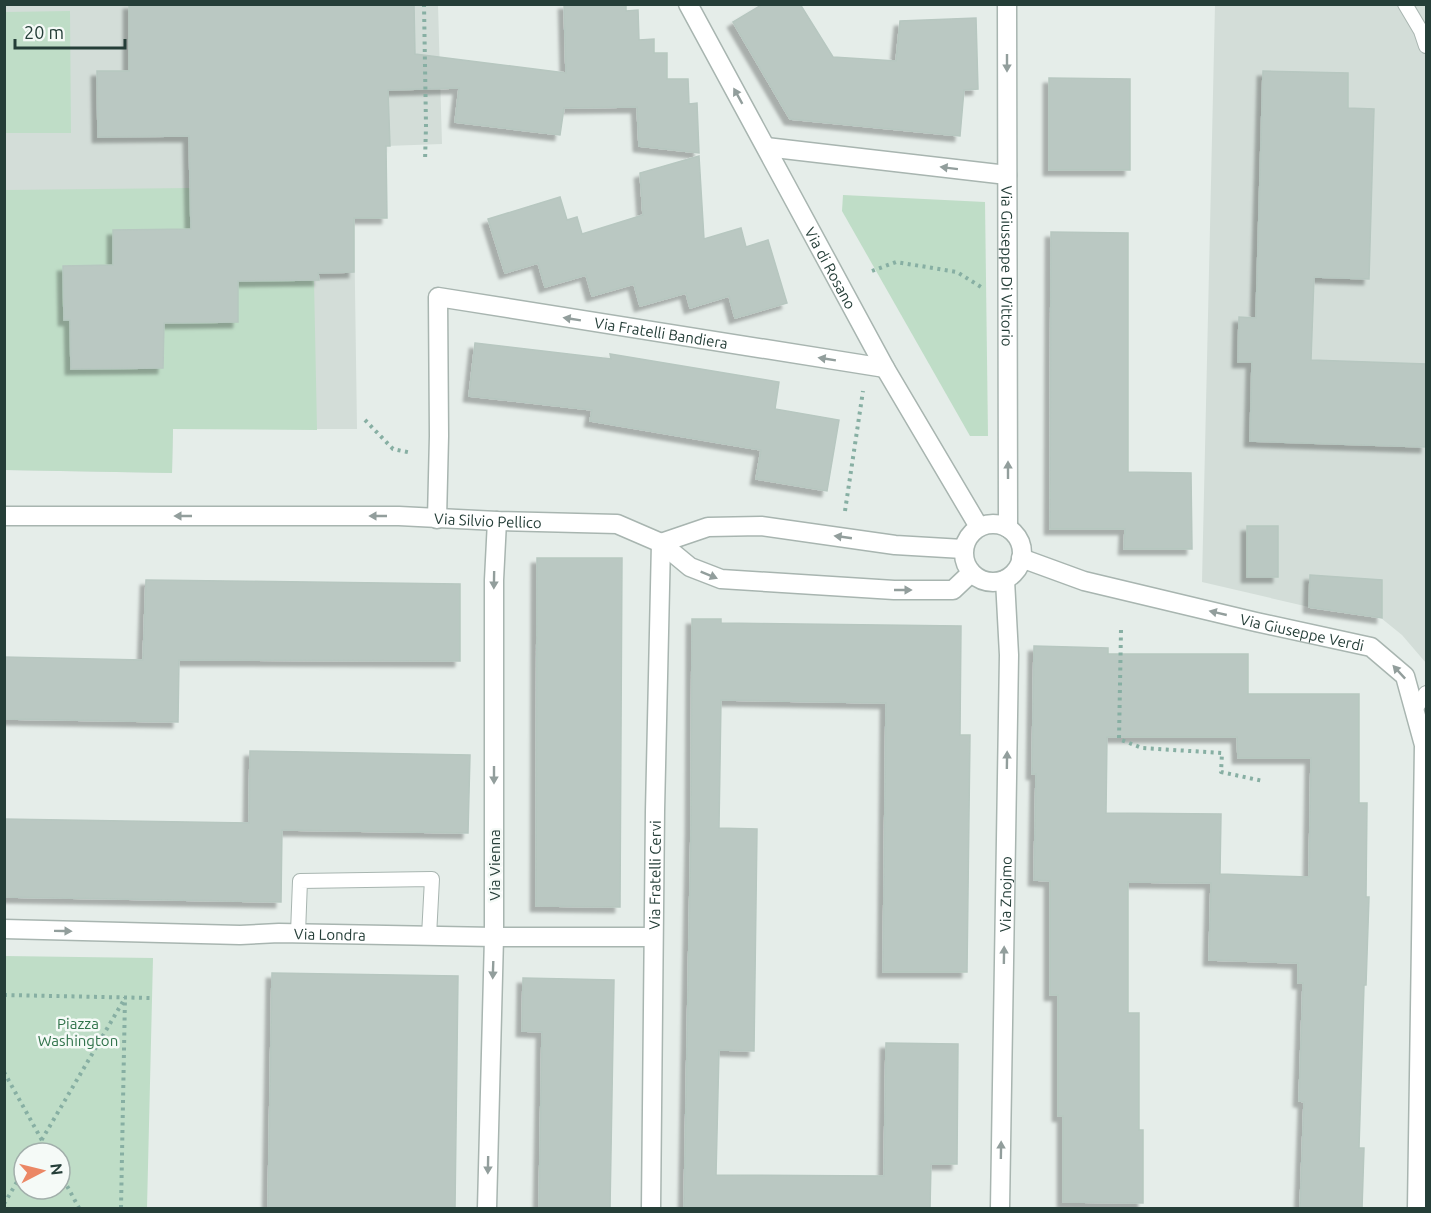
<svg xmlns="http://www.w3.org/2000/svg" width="1431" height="1213" font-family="Ubuntu,sans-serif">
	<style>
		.built { fill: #d3ddd8 }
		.green { fill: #bfddc7; fill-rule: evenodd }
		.building { fill: #bac8c2; stroke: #b7c7c0; stroke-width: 1.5; fill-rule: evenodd; filter: url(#shadow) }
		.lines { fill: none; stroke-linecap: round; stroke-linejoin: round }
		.lane-casing { stroke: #a8b5b0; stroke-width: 16 }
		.street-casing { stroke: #a8b5b0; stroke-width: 21 }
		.path { stroke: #87afa3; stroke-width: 4; stroke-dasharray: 3 4.5; stroke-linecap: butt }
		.lane { stroke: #fff; stroke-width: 14 }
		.street { stroke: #fff; stroke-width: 18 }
		.oneway { fill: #929e9c }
		.labels { text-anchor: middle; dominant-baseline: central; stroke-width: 5; stroke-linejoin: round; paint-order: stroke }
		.street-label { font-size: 15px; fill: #253e38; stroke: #f5faf7 }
		.park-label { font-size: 15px; fill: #31734b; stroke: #f5faf7 }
	</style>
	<defs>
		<filter id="shadow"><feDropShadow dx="-5.5" dy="5.5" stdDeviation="1.5" flood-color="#0004"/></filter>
	</defs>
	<rect width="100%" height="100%" fill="#e5ede9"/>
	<!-- built -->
	<g class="built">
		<path d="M5,5H438L442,144L386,146L387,218L354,219L357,429H173L172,473L5,470Z"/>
		<path d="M1215,5H1426V663L1402,635L1381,618L1309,607L1202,582Z"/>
	</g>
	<!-- green -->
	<g class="green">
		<path d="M70,11L71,133H5V12Z"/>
		<path d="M190,188L191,229L114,230L113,265L63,266L64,320H70L71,368H163L164,323L238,322V281L314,280L317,430L173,429L172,473L5,470V190Z"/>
		<path d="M843,195L985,202L988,436H970L842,211Z"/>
		<path d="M5,956L153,958L147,1208H5ZM24,1153H60V1189H24Z"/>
	</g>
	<!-- building -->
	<g class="building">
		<path d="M129,4H414L415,54L566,73L564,4H626V11L638,10L639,40L654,39V53H667V79H688L689,104L697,103L699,153L639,146L637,107L564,108L560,135L455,122L459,88L388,90L390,146H386L387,218H354V272L318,273L319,280L238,281V322L164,323L163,368L71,369L70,320H64L63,266L113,265V230L191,229L189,136L98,137L97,71H129Z"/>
		<path d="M763,4H800L833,57L896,61L900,21L976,18L978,89L964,90L960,136L790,119L733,22Z"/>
		<path d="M1263,71L1348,73V108L1374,109L1369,279L1314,277L1311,360L1426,364V447L1250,441L1252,362H1238L1239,317L1256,318Z"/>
		<path d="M1049,78L1130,79V170H1049Z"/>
		<path d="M699,156L704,239L741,228L746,247L768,240L787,303L735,318L729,296L690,308L686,293L640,306L634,284L592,296L586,275L545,287L538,263L505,273L488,219L560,197L567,220L577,217L582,234L643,215L640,173Z"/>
		<path d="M1051,232L1128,233V472L1191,473L1192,549H1124L1125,529H1050Z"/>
		<path d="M475,343L611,359L610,354L779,382L775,409L839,420L827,491L756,479L761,450L590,421L592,410L469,396Z"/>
		<rect x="1247" y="526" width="31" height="51"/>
		<path d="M537,558H622L620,907L536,906Z"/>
		<path d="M1310,575L1382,580V618L1309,607Z"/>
		<path d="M146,580L460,584V661L179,660L178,722L4,719V657L143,660Z"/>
		<path d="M692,619H721V623L961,626L960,735H970L967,972H883L886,703L721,700L719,828L757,829L754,1051L719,1050L716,1175L884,1176L886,1043L958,1044L957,1164H931L930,1209H684L691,828Z"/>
		<path d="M1034,646L1108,648V654H1248V694H1359V803H1367L1366,897H1369L1366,985H1364L1359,1148H1364L1362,1209H1300L1304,1102L1299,1101L1303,983H1298V963L1209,960L1211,883L1128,882V1013H1139V1130H1143V1203L1063,1202V1116H1058V995H1050V881L1034,880L1036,774H1032ZM1107,737H1237L1238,758H1311L1309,877L1220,874L1221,814L1106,813Z"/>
		<path d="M250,751L470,755L468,833L282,830L281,902L4,897V819L249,823Z"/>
		<path d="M272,973L458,976L455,1209H268Z"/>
		<path d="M523,978L614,980L610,1209H539L542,1032L522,1031Z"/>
	</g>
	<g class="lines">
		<defs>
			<g id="lane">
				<path d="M1405,4L1421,31L1426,46"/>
				<path d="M1414,711L1426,693"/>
				<path d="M298,933L300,881L432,879L429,936"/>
			</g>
			<g id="street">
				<path id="s1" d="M688,4L885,368L979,527"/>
				<path id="s2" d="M1007,4L1008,528"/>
				<path d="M766,147L1007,175"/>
				<path id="s3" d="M4,516H399L497,521L617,524L661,543L690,567L721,579L894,590H953L971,573"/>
				<path id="s4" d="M437,519L439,436L438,297L885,368"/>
				<circle cx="993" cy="553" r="29"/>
				<path d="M661,543L708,527L761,526L895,545L963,549"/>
				<path id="s5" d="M1021,558L1084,581L1256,622L1371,647L1405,676L1424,745L1417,1208"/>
				<path id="s6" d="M4,929L240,935L279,933L494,937H653"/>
				<path d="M487,1208L494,937V580L497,521"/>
				<path id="s7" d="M651,1208L655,811L661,543"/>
				<path id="s8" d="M1000,1208L1009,655L1005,580"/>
			</g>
		</defs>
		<!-- lane casing -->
		<use href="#lane" class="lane-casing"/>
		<!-- street casing -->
		<use href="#street" class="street-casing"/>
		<!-- path -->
		<g class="path">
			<path d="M424,4L426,126L425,161"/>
			<path d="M872,271L896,262L957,272L981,287"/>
			<path d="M365,420L393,449L412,453"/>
			<path d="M845,511L863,391"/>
			<path d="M1121,630L1119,739L1142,748L1222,753L1221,772L1263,781"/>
			<path d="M4,995L152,998"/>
			<path d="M4,1072L49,1153"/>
			<path d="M34,1153L125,998"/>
			<path d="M60,1173L79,1208"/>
			<path d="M4,1204L24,1170"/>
			<path d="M121,1208L125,997"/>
		</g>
		<!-- lane -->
		<use href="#lane" class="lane"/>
		<!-- street -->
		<use href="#street" class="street"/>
	</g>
	<!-- one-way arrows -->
	<defs><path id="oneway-solid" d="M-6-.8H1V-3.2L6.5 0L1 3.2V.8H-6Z" transform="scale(1.5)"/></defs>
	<g class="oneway">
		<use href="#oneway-solid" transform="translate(1007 63) rotate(90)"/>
		<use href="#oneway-solid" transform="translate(738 96) rotate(-119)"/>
		<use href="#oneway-solid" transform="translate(949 168) rotate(-173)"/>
		<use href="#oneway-solid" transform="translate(572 319) rotate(-171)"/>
		<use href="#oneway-solid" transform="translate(827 359) rotate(-171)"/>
		<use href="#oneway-solid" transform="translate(1008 470) rotate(-90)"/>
		<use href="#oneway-solid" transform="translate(183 516) rotate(-180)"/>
		<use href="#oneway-solid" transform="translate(378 516) rotate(-180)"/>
		<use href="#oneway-solid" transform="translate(843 537) rotate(-172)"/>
		<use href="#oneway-solid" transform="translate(709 575) rotate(22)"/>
		<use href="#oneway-solid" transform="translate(494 580) rotate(91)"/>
		<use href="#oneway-solid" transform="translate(903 590)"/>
		<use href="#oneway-solid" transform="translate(1218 613) rotate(-167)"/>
		<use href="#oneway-solid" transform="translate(1399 672) rotate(-133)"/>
		<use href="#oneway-solid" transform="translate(1007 760) rotate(-89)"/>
		<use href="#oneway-solid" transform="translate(494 775) rotate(90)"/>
		<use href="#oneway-solid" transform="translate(63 931) rotate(1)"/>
		<use href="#oneway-solid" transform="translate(1004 955) rotate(-89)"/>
		<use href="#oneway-solid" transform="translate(493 970) rotate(92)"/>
		<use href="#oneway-solid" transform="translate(1001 1150) rotate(-89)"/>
		<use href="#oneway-solid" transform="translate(488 1165) rotate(91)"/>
	</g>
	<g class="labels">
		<!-- street labels -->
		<g class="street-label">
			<text stroke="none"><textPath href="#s2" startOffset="262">Via Giuseppe Di Vittorio</textPath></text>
			<text stroke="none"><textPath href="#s1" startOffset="300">Via di Rosano</textPath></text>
			<text stroke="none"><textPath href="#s4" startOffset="448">Via Fratelli Bandiera</textPath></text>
			<text stroke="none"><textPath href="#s3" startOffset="484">Via Silvio Pellico</textPath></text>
			<text stroke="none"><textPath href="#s5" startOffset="291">Via Giuseppe Verdi</textPath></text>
			<text transform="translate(494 865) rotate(-90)">Via Vienna</text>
			<text stroke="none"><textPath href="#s7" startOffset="333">Via Fratelli Cervi</textPath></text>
			<text stroke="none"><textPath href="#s8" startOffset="314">Via Znojmo</textPath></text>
			<text stroke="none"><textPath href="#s6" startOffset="326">Via Londra</textPath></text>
		</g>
		<!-- park labels -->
		<g class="park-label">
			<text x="78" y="1023">Piazza<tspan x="78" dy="17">Washington</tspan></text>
		</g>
	</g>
	<!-- border -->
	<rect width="1431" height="1213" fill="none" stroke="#253e38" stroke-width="12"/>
	<!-- north arrow -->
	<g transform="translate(42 1171) rotate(83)"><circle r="28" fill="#f5faf7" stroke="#a2afab" stroke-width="1.5"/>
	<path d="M0-4.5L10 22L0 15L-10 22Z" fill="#eb8765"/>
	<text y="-9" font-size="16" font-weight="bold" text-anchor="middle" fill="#253e38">N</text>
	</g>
	<!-- scale -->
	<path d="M15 39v9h110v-9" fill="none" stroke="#253e38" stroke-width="3"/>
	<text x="24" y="39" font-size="18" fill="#253e38" stroke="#f5faf7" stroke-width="4.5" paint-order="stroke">20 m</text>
</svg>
